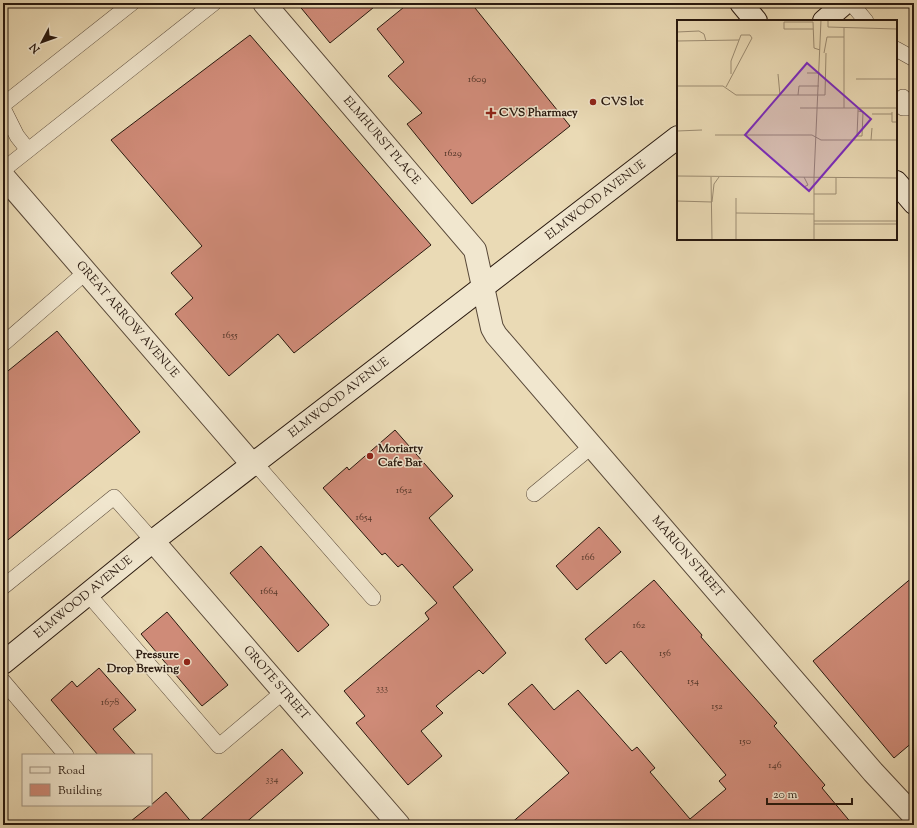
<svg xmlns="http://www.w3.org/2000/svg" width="917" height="828" font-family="'Sorts Mill Goudy',serif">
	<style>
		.building { fill: #cf8b78; stroke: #28180e }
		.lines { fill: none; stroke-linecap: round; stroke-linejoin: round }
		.lane-casing { stroke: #584838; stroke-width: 16 }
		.street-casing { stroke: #584838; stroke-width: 24 }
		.secondary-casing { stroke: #28180e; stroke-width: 24 }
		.lane { stroke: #f1e7cf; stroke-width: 15 }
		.street { stroke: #f1e7cf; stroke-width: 22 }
		.secondary { stroke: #f1e7cf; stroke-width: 22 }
		.poi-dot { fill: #8f2418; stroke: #f1e7cf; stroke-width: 1.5 }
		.labels { text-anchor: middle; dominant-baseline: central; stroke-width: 3; stroke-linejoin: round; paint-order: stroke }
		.number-label { font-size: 10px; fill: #523528 }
		.poi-label { font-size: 12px; font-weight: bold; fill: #28180e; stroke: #f1e7cf; text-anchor: start }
		.street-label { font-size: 12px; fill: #28180e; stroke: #f1e7cf }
		.inset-road { fill: none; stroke: #9c8c72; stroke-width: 1 }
		.view { fill: #7b2cbf; fill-opacity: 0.15; stroke: #7b2cbf; stroke-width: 2 }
		.inset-edge { fill: none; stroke: #28180e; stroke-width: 2 }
	</style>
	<rect width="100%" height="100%" fill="#eadab5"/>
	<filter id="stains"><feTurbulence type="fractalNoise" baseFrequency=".005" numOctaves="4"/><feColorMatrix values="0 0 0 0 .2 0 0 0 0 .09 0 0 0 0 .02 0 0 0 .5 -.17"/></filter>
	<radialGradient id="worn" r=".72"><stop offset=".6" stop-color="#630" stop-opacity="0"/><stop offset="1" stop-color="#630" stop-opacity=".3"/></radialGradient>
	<!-- building -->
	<g class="building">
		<path d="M297,3H379L330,43Z"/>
		<path d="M409,3H471L570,126L472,204L407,124L422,113L388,76L404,62L377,29Z"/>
		<path d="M250,35L431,245L294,353L278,334L229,376L175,314L193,298L171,273L202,246L111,140Z"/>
		<path d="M57,331L140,432L3,544V375Z"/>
		<path d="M395,430L453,496L429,518L473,570L453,587L506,653L483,674L479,670L436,706L443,713L421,731L442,756L408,785L356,723L365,716L344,691L429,619L425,613L437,603L402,564L398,567L385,553L382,555L323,488L347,467L349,470Z"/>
		<path d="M599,527L621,552L577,590L556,566Z"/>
		<path d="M261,546L329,625L298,652L230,573Z"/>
		<path d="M914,576V741L894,758L813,661Z"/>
		<path d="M654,580L702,635L701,637L777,723L774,726L825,785L822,788L853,825H509L569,773L508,704L532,684L554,710L578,690L632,751L637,747L655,768L650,772L690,819L726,789L719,781L726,775L621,651L606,664L585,639Z"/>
		<path d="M167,612L228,685L202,706L141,634Z"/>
		<path d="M99,668L136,710L113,729L136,755H98L51,700L72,681L77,687Z"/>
		<path d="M282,749L303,773L243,825H195Z"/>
		<path d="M166,792L194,825H126L151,805Z"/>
	</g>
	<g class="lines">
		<defs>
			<g id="lane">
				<path d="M851,3L866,21"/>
				<path d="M896,49L914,59"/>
				<path d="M903,97V108H914"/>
				<path d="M3,105L132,3"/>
				<path d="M3,108L17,136L28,150"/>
				<path d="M3,170L214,3"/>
				<path d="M3,344L86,272"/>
				<path d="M255,463L373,598"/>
				<path d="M534,494L592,446"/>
				<path d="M3,587L114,497L153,541"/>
				<path d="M88,594L219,746L283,692"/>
				<path d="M3,681L66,755"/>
			</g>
			<g id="street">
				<path id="s1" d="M264,3L475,250L492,328L496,335L873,772L914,816"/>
				<path id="s2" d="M3,176L252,464"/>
				<path id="s3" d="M153,541L399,825"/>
			</g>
			<g id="secondary">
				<path d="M741,3L756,21"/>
				<path d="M824,21L845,3"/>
				<path d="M896,182L914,203"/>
				<path id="s4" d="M3,663L153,541L678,137"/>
			</g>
		</defs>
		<!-- lane casing -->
		<use href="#lane" class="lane-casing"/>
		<!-- street casing -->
		<use href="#street" class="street-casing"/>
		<!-- secondary casing -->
		<use href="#secondary" class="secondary-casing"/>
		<!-- lane -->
		<use href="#lane" class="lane"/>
		<!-- street -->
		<use href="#street" class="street"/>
		<!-- secondary -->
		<use href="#secondary" class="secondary"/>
	</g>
	<!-- markers -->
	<g class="poi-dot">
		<circle cx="593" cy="102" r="4"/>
		<path d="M489 107h4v4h4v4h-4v4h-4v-4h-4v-4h4z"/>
		<circle cx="370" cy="456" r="4"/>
		<circle cx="187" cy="662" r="4"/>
	</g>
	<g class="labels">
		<!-- number labels -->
		<g class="number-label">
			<text x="477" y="79">1609</text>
			<text x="453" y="153">1629</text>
			<text x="230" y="335">1655</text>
			<text x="404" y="490">1652</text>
			<text x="364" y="517">1654</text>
			<text x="588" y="557">166</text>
			<text x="269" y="591">1664</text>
			<text x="639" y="625">162</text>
			<text x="665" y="653">156</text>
			<text x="693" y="681">154</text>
			<text x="382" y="688">333</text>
			<text x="110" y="702">1678</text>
			<text x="717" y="706">152</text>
			<text x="745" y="741">150</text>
			<text x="775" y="765">146</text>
			<text x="272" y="779">334</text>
		</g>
		<!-- poi labels -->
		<g class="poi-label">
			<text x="601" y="102">CVS lot</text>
			<text x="499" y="113">CVS Pharmacy</text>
			<text x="378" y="449">Moriarty<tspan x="378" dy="14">Cafe Bar</tspan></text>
			<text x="179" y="655" text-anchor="end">Pressure<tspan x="179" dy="14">Drop Brewing</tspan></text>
		</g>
		<!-- street labels -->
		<g class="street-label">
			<text stroke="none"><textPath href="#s1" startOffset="181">ELMHURST PLACE</textPath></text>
			<text stroke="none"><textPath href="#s4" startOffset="752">ELMWOOD AVENUE</textPath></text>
			<text stroke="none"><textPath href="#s2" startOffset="190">GREAT ARROW AVENUE</textPath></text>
			<text stroke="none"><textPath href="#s4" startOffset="428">ELMWOOD AVENUE</textPath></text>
			<text stroke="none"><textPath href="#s1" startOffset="706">MARION STREET</textPath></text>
			<text stroke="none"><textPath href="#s4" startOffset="104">ELMWOOD AVENUE</textPath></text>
			<text stroke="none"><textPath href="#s3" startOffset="188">GROTE STREET</textPath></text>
		</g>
	</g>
	<!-- overview -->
	<g transform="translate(677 20)">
		<rect width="220" height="220" fill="#eadab5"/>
		<path class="inset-road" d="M151,0V7L220,9M136,9H107V2H136L137,28L143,30M0,12L22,11L27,14L29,21M0,21L62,20M147,33L150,17H167M130,53H143M101,54L103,75M179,59H220M0,66H46L59,75H148L149,33M49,67L75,18L73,15H64L54,41V54M121,75L122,66H142M123,88H141M141,88H220M167,88V8M181,91L186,92L185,116H180L181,91V88M215,92V102H220M195,94H215M0,111L25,110M38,115H135L144,120H220M194,120L195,108M0,156L220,158M34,157L35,220M127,157L131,165L127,167M137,174H159V157M0,181L35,182M35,182L37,164L42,157M59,193L137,194M137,201H220M137,204H220M59,220V178M137,220V157L144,0"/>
		<path class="view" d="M130,43L194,99L132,171L68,115Z"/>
		<rect width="220" height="220" class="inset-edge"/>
	</g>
	<!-- margin -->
	<rect width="917" height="828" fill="none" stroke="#eadab5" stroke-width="16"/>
	<rect x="4" y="4" width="909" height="820" fill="none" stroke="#28180e" stroke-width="2"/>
	<rect x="8" y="8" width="901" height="812" fill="none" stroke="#28180e"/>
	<!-- legend -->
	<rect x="22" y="754" width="130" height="52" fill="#f1e7cf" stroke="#a19482"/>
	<rect x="30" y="767" width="20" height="6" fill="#f1e7cf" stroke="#a19482"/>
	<text x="58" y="774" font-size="12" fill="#28180e">Road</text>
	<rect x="30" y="784" width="20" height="12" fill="#cf8b78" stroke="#a19482"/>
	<text x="58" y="794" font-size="12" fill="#28180e">Building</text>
	<!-- north arrow -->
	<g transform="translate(42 42) rotate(229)" stroke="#f1e7cf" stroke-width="3" paint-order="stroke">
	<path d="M0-3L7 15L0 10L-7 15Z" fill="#28180e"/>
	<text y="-6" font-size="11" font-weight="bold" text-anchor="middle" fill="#28180e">N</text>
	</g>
	<!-- scale -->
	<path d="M767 798v6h85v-6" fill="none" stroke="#28180e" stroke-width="2"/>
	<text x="773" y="798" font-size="12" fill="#28180e" stroke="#f1e7cf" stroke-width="3" paint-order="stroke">20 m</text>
	<rect width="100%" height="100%" filter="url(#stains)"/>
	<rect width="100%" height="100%" fill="url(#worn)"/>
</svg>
